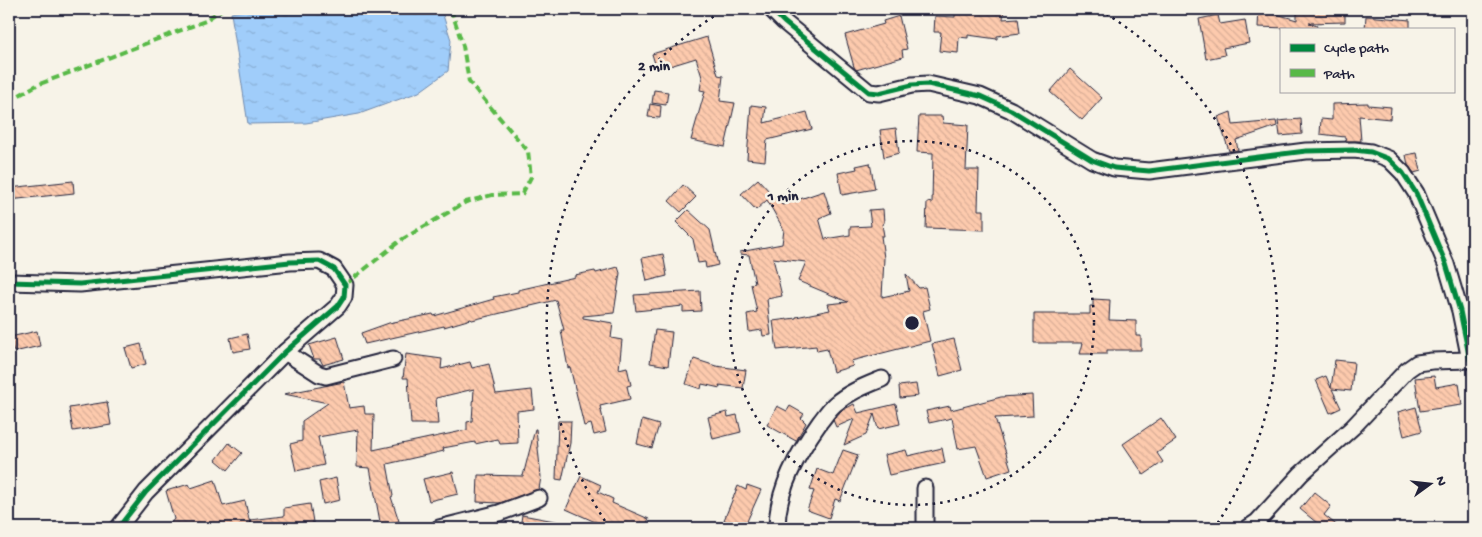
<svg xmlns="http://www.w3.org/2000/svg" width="1482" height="537" font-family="'Gochi Hand',sans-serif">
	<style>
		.water { fill: url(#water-ripples); stroke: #6e89ae }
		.building { fill: url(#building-back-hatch); stroke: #22223b }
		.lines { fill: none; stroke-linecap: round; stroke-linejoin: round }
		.minor-casing { stroke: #22223b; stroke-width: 19 }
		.minor { stroke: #f7f3e8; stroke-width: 15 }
		.quiet { stroke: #58b947; stroke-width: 4; stroke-dasharray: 8 4; stroke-linecap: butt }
		.cycleway-casing { stroke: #f7f3e8; stroke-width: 8 }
		.cycleway { stroke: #00873e; stroke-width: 5 }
		.ring { fill: none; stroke: #22223b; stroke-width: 2.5; stroke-dasharray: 2.5 5 }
		.centre { fill: #22223b; stroke: #f7f3e8; stroke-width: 2.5 }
		.ring-label { font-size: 15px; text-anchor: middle; font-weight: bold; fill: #22223b; stroke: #f7f3e8; stroke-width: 5; stroke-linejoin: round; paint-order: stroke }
	</style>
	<defs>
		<pattern id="water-ripples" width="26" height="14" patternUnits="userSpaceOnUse" patternTransform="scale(1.25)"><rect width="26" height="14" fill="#a0cdfa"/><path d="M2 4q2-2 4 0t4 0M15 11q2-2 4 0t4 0" fill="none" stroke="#8ab0d7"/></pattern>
		<pattern id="building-back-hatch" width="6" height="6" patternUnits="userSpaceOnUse" patternTransform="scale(1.25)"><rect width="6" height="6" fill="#fdcaad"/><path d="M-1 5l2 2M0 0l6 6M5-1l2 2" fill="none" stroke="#d9ad96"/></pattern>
	</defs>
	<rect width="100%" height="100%" fill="#f7f3e8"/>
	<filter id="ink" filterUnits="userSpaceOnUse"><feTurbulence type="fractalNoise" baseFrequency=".02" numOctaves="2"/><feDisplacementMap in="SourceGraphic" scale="10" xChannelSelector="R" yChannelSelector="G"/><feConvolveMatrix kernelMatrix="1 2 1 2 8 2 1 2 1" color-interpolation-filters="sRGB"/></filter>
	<g filter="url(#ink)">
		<!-- water -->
		<path class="water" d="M254,9H441L451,40L448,71L419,92L359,114L306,123L248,124L231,13Z"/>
		<!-- building -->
		<g class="building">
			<path d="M955,9H1004L1003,19L1018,18L1020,33L997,36V39L968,35V38L959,37L958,53L939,51L941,32H934L935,16L955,17Z"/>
			<path d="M1259,9L1297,20V11L1313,12L1312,9H1326V12L1345,13V22L1309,23L1317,26L1316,29L1258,27Z"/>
			<path d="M1218,15L1220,24L1245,20L1249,43L1223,48L1225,55L1206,59L1199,19Z"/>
			<path d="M899,16L907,49L902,50L903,57L856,70L854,67L845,35L884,24L883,21Z"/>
			<path d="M1366,16L1410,20V29H1365Z"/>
			<path d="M707,37L718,75L723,76L720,101L735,103L725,147L691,140L705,91L700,90L702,77L696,58L657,70L652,54Z"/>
			<path d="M1070,69L1102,98L1082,120L1050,92Z"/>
			<path d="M654,90L668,92L666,105L652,103Z"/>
			<path d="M1368,103V105L1391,107L1390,119L1359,116L1361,141H1346L1345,137L1320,134L1321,119L1332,120V104Z"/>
			<path d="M650,104L661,106L660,118L648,117Z"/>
			<path d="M751,105L766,107L764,123L807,112L812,129L767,140L765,161L747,159Z"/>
			<path d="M1231,112L1233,125L1276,121L1277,126L1236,140L1238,150L1229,151L1218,117Z"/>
			<path d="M919,116H942L943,123L968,125L966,170H979L978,210H984V230L926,228L927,202L932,203L933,153L917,152Z"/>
			<path d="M1301,119L1302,134L1280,136L1278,121Z"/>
			<path d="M896,128L899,153L884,157L880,130Z"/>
			<path d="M1417,153L1421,171L1414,173L1408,165L1406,155Z"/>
			<path d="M870,163L875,189L842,195L838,173L857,169L856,166Z"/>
			<path d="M758,179L782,205L824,191L831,213L819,218L825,239L850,235V227L871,226L869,210L883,209L884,223L882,224L884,236H881L884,258L882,297L909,291L906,274L919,288L925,287L930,309L923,311L930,341L851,361L853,366L833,372L827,349L817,351L816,346L777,350L773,321L796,318V317L830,310L828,304L848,302L798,281L806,262L773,258L782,296L767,299L771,335L763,336L762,330L749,332L747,314L757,312L751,284L755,283L749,255L740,254V252L782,244L784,230L767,200L756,210L741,194Z"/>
			<path d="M73,181L74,193L9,200V188Z"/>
			<path d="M683,185L696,197L681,212L669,201Z"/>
			<path d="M688,210L710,230L718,265L706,268L705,262L698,263L693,239L676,222Z"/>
			<path d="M663,254L667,276L647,281L642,258Z"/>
			<path d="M618,267L620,273L614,313L583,316V318L613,323L611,338L622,340L619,369L627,367L631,385L627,386L630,399L600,406L606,432L594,435L591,424L584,426L570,367L568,368L561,330H564L556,300L472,320L471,319L444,327V326L365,344L361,333L389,323L433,314L434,316L494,299L493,297L518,292V290L575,277V275L595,271L596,273Z"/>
			<path d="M700,291L701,311L683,312V306L636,311L634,295Z"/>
			<path d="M1093,299L1110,300L1109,320L1136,321V336H1141V350H1107V354H1080L1083,343H1034V314H1090V306H1093Z"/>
			<path d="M655,330L672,332L668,366L650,363Z"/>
			<path d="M37,331L40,346L14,352L10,337Z"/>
			<path d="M247,334L250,349L233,352L230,338Z"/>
			<path d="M337,337L344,359L323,365L320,359H314L309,345Z"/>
			<path d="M954,339L962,370L940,376L932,344Z"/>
			<path d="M141,344L146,364L131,368L125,348Z"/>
			<path d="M406,354L442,359L441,369L470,362L472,368L489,364L496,394L532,390L534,409L517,411L518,443L500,444L498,439L475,444V442L443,448L444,451L387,464L393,496L391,497L399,521L381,527L370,468L357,467L358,430L318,437L324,465L296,471L290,444L302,441V421L328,403L284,394L344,382L349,408L364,406L365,414H374L373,450L467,430V422L472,421L474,389L436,398L438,424H411L408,378H403Z"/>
			<path d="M694,359L716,366L746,370L743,388L719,385L720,388L702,384L701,389L686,384Z"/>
			<path d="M1335,360L1354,362L1351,391L1332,389L1341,408L1330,413L1316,380L1326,376L1331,388Z"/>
			<path d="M1434,376L1436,387L1459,383L1462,405L1420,411L1415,378Z"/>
			<path d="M916,384L918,396L900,398L899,386Z"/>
			<path d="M1032,395L1033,416L995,418L1011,469L987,477L976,446L958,449L952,418L929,423L926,411L950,406L951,410L1001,397Z"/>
			<path d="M107,402L111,425L73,431L69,408Z"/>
			<path d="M854,404L858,413L896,404L900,424L878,429L874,414L866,435L844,445L854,419L836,427L833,420L841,411Z"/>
			<path d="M777,406L787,411L790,406L804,414L801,418L806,423L796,441L767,425Z"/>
			<path d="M1416,407L1422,431L1404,436L1398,412Z"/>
			<path d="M727,412L728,417L737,415L741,432L713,439L708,417Z"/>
			<path d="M1161,418L1176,440L1157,453L1163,462L1144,475L1123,444Z"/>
			<path d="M642,420L659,425L652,448L637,444Z"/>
			<path d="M558,421H571L570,443L562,480L556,479Z"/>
			<path d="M535,429H536L541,477L539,489L500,503L477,502L478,475L523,476Z"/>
			<path d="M229,443L242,453L228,470L216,460Z"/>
			<path d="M942,448L945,463L889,475L884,455L906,450L908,456Z"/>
			<path d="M843,450L858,455L840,501L835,499L829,518L807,510L814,491L810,490L817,469L833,475Z"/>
			<path d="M453,472L458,494L429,501L423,479Z"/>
			<path d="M581,476L601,485L598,492L613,499L612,503L649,519L644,528H609L566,509Z"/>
			<path d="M336,478L340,500L323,504L319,482Z"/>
			<path d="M215,480L223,506L245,501L251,528L250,520L284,516V508L310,504L314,528H167L174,519L166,491L189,484L191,488Z"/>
			<path d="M747,485L761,490L744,528L724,520L738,486L746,490Z"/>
			<path d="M1314,492L1331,506L1324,515L1340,528H1323L1300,509Z"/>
			<path d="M522,515L560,522V528H520Z"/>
		</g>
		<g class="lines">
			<defs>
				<g id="minor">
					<path d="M771,9L784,22L869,92L879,93L912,85L928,84L980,96L1011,110L1092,160L1114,168L1149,171L1306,151L1354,150L1371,152L1389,159L1403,173L1416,193L1446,264L1460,311L1470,360H1473"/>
					<path d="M9,282L80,284L290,262L319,261L334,269L345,285L344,297L338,306L285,352L146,492L118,528"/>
					<path d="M285,352L319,374L326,376L393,359"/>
					<path d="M439,528L499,513L539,498"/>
					<path d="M777,528C777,489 798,453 820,422C825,416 829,409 835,404C849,392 865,386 882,379"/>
					<path d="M925,528V488"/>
					<path d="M1248,528L1257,522L1301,474L1353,427L1407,370L1417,363L1432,361L1470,360"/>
				</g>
			</defs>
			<!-- minor casing -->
			<use href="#minor" class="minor-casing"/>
			<!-- minor -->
			<use href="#minor" class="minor"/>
			<!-- quiet -->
			<g class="quiet">
				<path d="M9,101L37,85L205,21L222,9"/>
				<path d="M345,285L401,240L466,202L492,195L522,194L531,177L528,151L469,82L463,46L451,9"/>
			</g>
			<defs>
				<g id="cycleway">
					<path d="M771,9L784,22L869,92L879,93L912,85L928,84L980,96L1011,110L1092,160L1114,168L1149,171L1306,151L1354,150L1371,152L1389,159L1403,173L1416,193L1446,264L1460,311L1470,360H1473"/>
					<path d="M9,282L80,284L290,262L319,261L334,269L345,285L344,297L338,306L285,352L146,492L118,528"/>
				</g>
			</defs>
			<!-- cycleway casing -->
			<use href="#cycleway" class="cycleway-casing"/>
			<!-- cycleway -->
			<use href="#cycleway" class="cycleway"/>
		</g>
	</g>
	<!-- distance rings -->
	<g class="ring">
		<circle cx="912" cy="323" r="182"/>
		<path d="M609 527A365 365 0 0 1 724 10M1100 10A365 365 0 0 1 1215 527"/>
	</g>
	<circle cx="912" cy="323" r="8" class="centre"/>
	<g class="ring-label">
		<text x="654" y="70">2 min</text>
		<text x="783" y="200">1 min</text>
	</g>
	<!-- margin -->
	<rect width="1482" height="537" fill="none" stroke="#f7f3e8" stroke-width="30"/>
	<rect x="15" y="15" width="1452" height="507" fill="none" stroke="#22223b" stroke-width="2" filter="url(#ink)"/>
	<!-- legend -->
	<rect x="1280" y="28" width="175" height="65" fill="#f7f3e8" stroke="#a29fa3"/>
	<rect x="1290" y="44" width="25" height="8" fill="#00873e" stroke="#a29fa3"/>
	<text x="1324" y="52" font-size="15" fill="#22223b">Cycle path</text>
	<rect x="1290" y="69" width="25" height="8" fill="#58b947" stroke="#a29fa3"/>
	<text x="1324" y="78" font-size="15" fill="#22223b">Path</text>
	<!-- north arrow -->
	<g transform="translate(1430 484) rotate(75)" stroke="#f7f3e8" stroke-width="4" paint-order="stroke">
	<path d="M0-4L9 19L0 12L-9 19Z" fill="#22223b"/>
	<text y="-8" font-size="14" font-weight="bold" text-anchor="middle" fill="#22223b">N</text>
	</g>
</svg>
